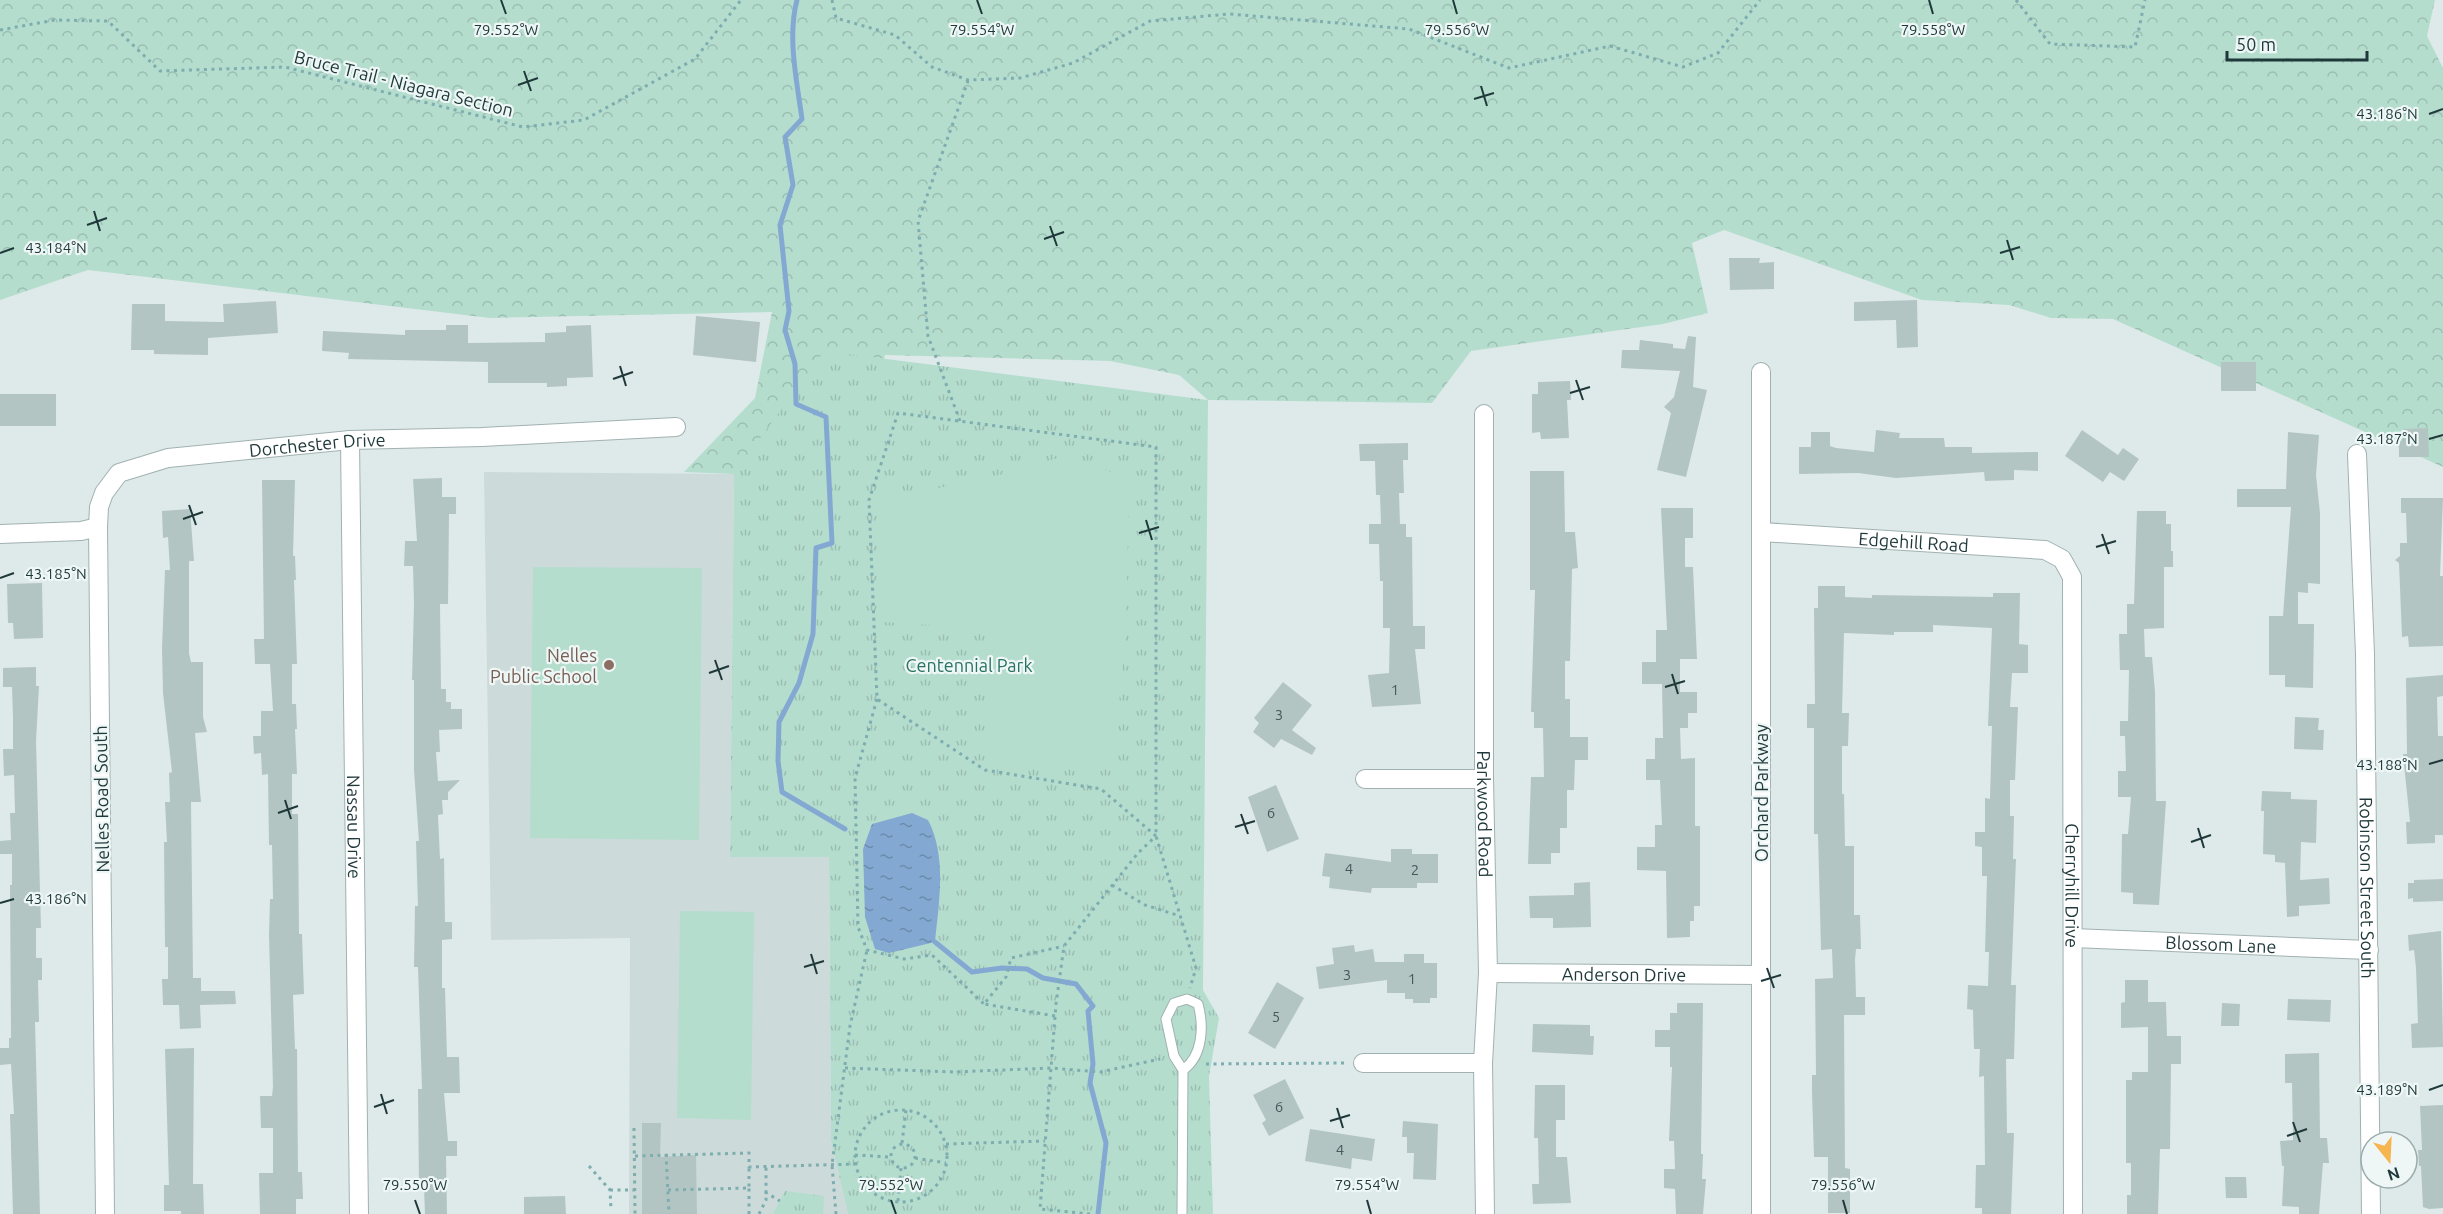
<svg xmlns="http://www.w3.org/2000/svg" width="2443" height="1214" font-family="Ubuntu,sans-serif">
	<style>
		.built { fill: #ccdad9 }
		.forest { fill: url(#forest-crowns) }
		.park { fill: url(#park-tufts) }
		.pitch { fill: #b5ddce }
		.water { fill: url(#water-ripples) }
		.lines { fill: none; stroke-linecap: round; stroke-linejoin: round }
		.stream { stroke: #83a9d2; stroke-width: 5 }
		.building { fill: #b3c5c3 }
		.lane-casing { stroke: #a1b1b1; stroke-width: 11 }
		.street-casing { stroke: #a1b1b1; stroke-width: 20 }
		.path { stroke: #7dadaf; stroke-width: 3; stroke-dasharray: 3 4.5; stroke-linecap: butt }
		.lane { stroke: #fff; stroke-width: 9 }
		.street { stroke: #fff; stroke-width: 18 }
		.ticks { fill: none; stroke: #1f383a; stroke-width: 2 }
		.education-dot { fill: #8d6e63; stroke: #eef7f6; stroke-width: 2 }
		.labels { text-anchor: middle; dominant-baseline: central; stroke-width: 4.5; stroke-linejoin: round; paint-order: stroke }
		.number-label { font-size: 15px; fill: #445b5c }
		.street-label { font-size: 18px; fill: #1f383a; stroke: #eef7f6 }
		.education-label { font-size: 18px; fill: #785e54; stroke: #eef7f6; text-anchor: end }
		.park-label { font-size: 18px; fill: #287260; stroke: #eef7f6 }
		.ticks-label { font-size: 15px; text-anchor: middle; fill: #1f383a; stroke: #eef7f6; stroke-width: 4.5; stroke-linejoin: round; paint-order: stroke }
	</style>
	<defs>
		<pattern id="forest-crowns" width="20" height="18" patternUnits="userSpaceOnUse" patternTransform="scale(1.5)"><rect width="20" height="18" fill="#b5ddce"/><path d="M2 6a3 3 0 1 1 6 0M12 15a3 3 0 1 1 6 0" fill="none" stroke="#9bbeb2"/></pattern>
		<pattern id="park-tufts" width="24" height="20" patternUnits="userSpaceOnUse" patternTransform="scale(1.5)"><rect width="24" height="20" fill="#b5ddce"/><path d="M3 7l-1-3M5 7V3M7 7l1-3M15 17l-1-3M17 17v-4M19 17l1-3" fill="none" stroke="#9bbeb2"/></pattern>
		<pattern id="water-ripples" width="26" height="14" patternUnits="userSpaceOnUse" patternTransform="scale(1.5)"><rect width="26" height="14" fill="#83a9d2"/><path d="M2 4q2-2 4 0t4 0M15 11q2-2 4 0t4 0" fill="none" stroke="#6b8bab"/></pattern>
	</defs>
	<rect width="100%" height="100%" fill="#deeae9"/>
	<!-- built -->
	<path class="built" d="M484,472L734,474L730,857L829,856L831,1141L848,1214H629L630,938L491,940Z"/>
	<!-- forest -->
	<path class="forest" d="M0,0H2435L2427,36L2443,68V467L2113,319L2051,318L2009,305L1922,300L1724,230L1692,243L1708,313L1663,324L1471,351L1432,403L1208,400L1179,375L1110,361L885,355L844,548L841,845L734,474L684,472L755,398L772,312L490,318L88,270L0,300Z"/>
	<!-- park -->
	<g class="park">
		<path d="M824,351L1208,400L1203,990L1219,1018L1209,1076L1213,1214H848L831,1141L829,857H730L734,474Z"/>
		<path d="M785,1191L824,1196L823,1214H773Z"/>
	</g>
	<!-- pitch -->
	<g class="pitch">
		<path d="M1067,455L1129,479L1126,630L1114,757L1090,771L990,762L993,629L883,622V500L1017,471Z"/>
		<path d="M533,567L702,568L699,840L530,838Z"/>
		<path d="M680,911L754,912L751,1120L677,1118Z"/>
	</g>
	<!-- water -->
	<path class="water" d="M912,813L928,820C947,856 939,902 935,942L889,953L875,949L865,917L863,849L872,824Z"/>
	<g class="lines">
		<!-- stream -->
		<g class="stream">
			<path d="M797,0C787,37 797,82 802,119L785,137L793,185L780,225L789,311L785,330L795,364L796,404L826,417L832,543L816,548L813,634L799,683L779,722L778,761L782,792L845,829"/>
			<path d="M935,942L972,972L1002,968L1027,969L1043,978L1076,984L1093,1006L1088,1011L1093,1064L1090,1083L1106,1143L1098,1214"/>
		</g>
	</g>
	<!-- building -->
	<g class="building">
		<path d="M1729,258H1760L1759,263L1774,262V289L1730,290Z"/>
		<path d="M1917,300L1918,347L1897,348L1896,320L1854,321V302Z"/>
		<path d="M276,301L278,333L208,338V355L154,354V350H131L132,304H165V321L224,322L223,304Z"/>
		<path d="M696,316L760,322L756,362L693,355Z"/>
		<path d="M446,325H468V343L545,342V333L566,332V326L591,325L593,377L567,378V386L547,387V383H488V362L348,359L349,353L322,351L323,331L405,335V330H446Z"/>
		<path d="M1688,336L1696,337L1693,387L1707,390L1686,477L1657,470L1671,413L1664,407L1674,397L1680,371L1621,368L1622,350H1639L1640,340L1673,344V348L1685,349Z"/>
		<rect x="2221" y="362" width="35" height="29"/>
		<path d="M1570,381L1571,400H1567L1569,438L1541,439L1540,432L1532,433V394H1538V382Z"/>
		<rect x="0" y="394" width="56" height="32"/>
		<path d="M2428,428L2429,457H2399V441H2404V429Z"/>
		<path d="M1876,430L1900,433L1899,438H1944L1945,447H1972V453L2038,452V471L2014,470V480L1985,481L1984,472L1896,478L1858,473L1799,474V447H1811V432H1830V446L1836,448L1874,452Z"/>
		<path d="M2082,430L2118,455L2123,448L2139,459L2124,481L2110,472L2103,482L2065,456Z"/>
		<path d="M2288,432L2319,435L2316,475L2320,513V584L2308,583V593L2298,592V624H2314L2313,688L2285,687V675H2269V616H2283L2291,507H2237V489H2286Z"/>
		<path d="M1408,443V460H1403L1404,493H1399L1400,524H1406V537H1412L1413,626H1425V649H1415L1421,704L1372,707L1368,675L1389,673L1390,628H1383V581H1380L1379,544H1369V524H1381L1380,495H1376L1375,461H1360L1359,444Z"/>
		<path d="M1530,471H1564L1565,532H1575L1578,568L1572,569L1570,661H1565V699H1570V737H1588V760H1575L1574,790H1567V828H1560V853H1551V864H1528L1531,777H1544L1543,728H1534V712H1531L1535,590H1530Z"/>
		<path d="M442,478V497H456V514H449L448,604H440L441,689H446V702H451V709H462V729L439,730L440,752H436L438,781L460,780L448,792V800H442L443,814L438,815L440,859L444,858L445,922H452V939L442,940V988H445L447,1057H459L460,1093H444L448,1141H457V1156H446L447,1214H425L424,1188H419L418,1089H422L418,967H414L415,906H418L416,841H419L414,770V680H412L414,604L413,566H404L405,541H417L413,479Z"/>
		<path d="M262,480H295L293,556H295L296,580H294L297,664H292V704H296L297,729H295L297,774H292V814H298L299,934H302L304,994L293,995L295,1049H297L298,1172H302L303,1199H296V1214H260L259,1173H273V1128H261L260,1096H272L273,1087L269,935L270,899H273L272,845H269L268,774L262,775L261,753L254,754L253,736H261V711H273L270,664H255L254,639H264Z"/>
		<path d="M2401,498H2443L2440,576H2443V646L2409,647L2408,636L2402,637L2399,563L2395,560L2400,556V543H2407L2406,513H2401Z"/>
		<path d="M1661,508H1693V538H1685V567H1693L1697,659H1680V692H1697V713H1688V728H1680L1681,759L1695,758V826H1700V906H1694V921H1690V937L1667,938L1666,871L1637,870V847H1655V825H1662L1660,780H1646V759H1655V738H1663L1662,684H1642V662H1656V630H1667Z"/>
		<path d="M190,509L194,561H189V653L191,662H203V717L207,732L195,733L201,802H191L193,978H201V991H235L236,1004L200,1005L201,1028L180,1029L179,1005H163L162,979H168V947H165L164,842H167L165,802H170L169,773L172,772L163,693L162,649L165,570H170L168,537L163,538L162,511Z"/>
		<path d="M2137,511H2166V524H2171V551H2173V567H2164V628L2144,629L2145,657H2152L2155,692L2156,801H2166L2159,905L2133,904V893L2121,892L2122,834H2128L2131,797H2118V771H2126L2125,736H2120V721H2128L2129,670H2120L2119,634H2127V604H2134Z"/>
		<path d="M42,583L43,638L14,639L13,623H8L7,584Z"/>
		<path d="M1818,586H1845V597L1872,598V595L1993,597V593H2020L2019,644L2028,645V673H2012L2010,707H2018L2015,780H2010V816H2014L2013,859H2016L2011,985H2016L2014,1059H2006L2007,1133H2014L2011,1214H1982V1208H1975L1976,1165H1985L1984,1076L1979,1077L1980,1049H1974L1973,1010L1967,1009L1968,985L1988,986L1989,952H1985L1987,876H1982V847L1975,846V832H1985V798L1990,799L1992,726H1988L1992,628L1933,625V632H1894V635L1844,633L1842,713H1849L1848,746H1842V794H1844L1845,846H1854V915H1860L1861,949H1856L1855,960L1856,997H1865V1015H1844L1845,1168L1850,1169V1213H1828V1157H1814L1812,1092V1075H1816L1815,979L1833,978L1832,949L1821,950L1818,834H1814V728H1807V704H1815L1814,608H1818Z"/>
		<path d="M36,667V686H39L36,741L41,928H36V958H42V980H38L39,1022H35L40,1214H13L10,1114H14L11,1064L0,1065V1048H9V1038H11L10,885H12V854H0V841L11,840L10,813H15L14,775L4,776L3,749H13V718L12,687H3V668Z"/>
		<path d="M2443,675V696L2437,697L2438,736H2443V835H2435V843L2407,844L2406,822H2410L2403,754H2407L2406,678Z"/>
		<path d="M1283,682L1312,705L1292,730L1316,748L1312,755L1281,739L1274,748L1253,732L1259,723L1254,718Z"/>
		<path d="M2295,717L2319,718L2318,730H2324L2323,750L2294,749Z"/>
		<path d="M1276,785L1299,839L1267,852L1248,797Z"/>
		<path d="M2262,791L2291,792V799L2317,800L2316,843L2301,842L2300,880L2329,878L2330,904L2299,906V916L2287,917L2285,863L2275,862V855L2263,854L2264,811H2261Z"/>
		<path d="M1391,849H1412V854H1438V883H1417V888H1372L1371,893L1329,888L1330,877L1322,876L1325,853L1391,862Z"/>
		<path d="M2443,879V901L2413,902V898L2408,899V883H2414V880Z"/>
		<path d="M1590,882L1591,927L1553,928V918H1530L1529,896L1574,895V883Z"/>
		<path d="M2441,931L2443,1047L2412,1048L2411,1024L2418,1023L2416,968L2414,950L2409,951L2408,935Z"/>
		<path d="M1354,945L1355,952L1373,949L1375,962H1404V954H1424V963H1437V998H1430V1003H1413V999H1405V993H1387V980L1319,989L1316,967L1334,964L1332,948Z"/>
		<path d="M2125,980H2148V1002H2166L2167,1036H2181V1064H2171L2170,1149H2160L2158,1214H2127V1195H2131V1163H2126V1080H2132V1072H2148V1027L2121,1028V1003L2125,1002Z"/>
		<path d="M1277,982L1304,998L1275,1049L1248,1033Z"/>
		<path d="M2288,999L2331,1000L2330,1022L2287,1020Z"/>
		<path d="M1677,1003H1703L1701,1154H1703L1702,1179H1706L1703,1214H1676L1675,1189L1664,1188V1169H1675L1674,1141H1669L1672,1067H1670V1047H1655V1030H1670V1013H1677Z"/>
		<path d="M2222,1003L2240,1004L2239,1026H2221Z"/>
		<path d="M1533,1024L1590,1025V1036H1594L1593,1055L1532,1052Z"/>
		<path d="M194,1048L193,1184H203L204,1214H181V1211H164V1185H169L165,1049Z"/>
		<path d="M2319,1053L2320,1138H2327L2329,1163H2323L2319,1214H2299V1207L2282,1206L2284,1166H2282L2280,1141L2293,1140L2292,1083H2285V1054Z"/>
		<path d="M1285,1079L1304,1118L1269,1136L1262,1123L1266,1120L1253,1095Z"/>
		<path d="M1535,1085H1565V1120H1556V1157H1567L1571,1203L1533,1204L1532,1184H1539L1538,1138H1534Z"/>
		<path d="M2443,1105V1208L2429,1209L2423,1207L2421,1166H2419L2418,1150H2422L2420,1106Z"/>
		<path d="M1403,1121L1438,1124L1436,1180L1413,1179L1414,1153H1407V1137H1402Z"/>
		<path d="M642,1123H661L660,1157L696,1155L697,1214H642Z"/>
		<path d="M1310,1129L1375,1139L1372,1161L1352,1158L1351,1169L1305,1161Z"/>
		<path d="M2225,1177H2246L2247,1198H2226Z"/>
		<path d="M565,1196L566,1214H524V1197Z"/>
	</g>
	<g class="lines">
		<defs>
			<path id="lane" d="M1182,1214L1183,1070L1174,1056L1166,1019L1174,1003L1187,999L1198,1004C1204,1026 1203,1056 1183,1070"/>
			<g id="street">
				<path d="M1761,372V1214"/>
				<path id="s1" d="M1484,414V779L1488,973L1483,1063L1485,1214"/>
				<path id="s2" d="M350,440L359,1214"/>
				<path id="s3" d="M2357,454L2365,654L2371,1214"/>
				<path id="s4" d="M1762,532L2045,550L2062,559L2072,577L2073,1214"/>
				<path d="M0,534L81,531L98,527"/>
				<path d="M1365,779H1484"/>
				<path id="s5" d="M2073,938L2369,950"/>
				<path id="s6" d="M1488,973L1761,975"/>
				<path d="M1363,1063H1483"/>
				<path id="s7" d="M105,1214L98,527L99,507L104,493L119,473L168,458L350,440L482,437L676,427"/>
			</g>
		</defs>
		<!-- lane casing -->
		<use href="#lane" class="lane-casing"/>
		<!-- street casing -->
		<use href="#street" class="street-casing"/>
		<!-- path -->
		<g class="path">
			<path d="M832,0L836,18L895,35L932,67L968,80L1020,78L1073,63L1150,21L1229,14L1409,29L1509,68L1610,46L1683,67L1718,53L1760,0"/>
			<path d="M2016,0L2050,44L2135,47L2145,0"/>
			<path d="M0,30L55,20L108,21L160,71L285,67L523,127L584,120L695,59L741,0"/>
			<path d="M960,421L928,336L918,221L968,81"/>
			<path d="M877,699L855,778L858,927L867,950L904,959L932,955L984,1004"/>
			<path d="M1156,836L1101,789L985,770L877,699L869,500L898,413L1156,447V836L1196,968L1190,988"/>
			<path d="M1112,885L1145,905L1180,916"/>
			<path d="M1055,1016L984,1004L1006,977L1011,958L1064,946"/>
			<path d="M1206,1064L1346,1063"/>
			<path d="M845,1068L954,1072L1051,1068L1100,1072L1160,1059"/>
			<circle cx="901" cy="1156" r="46"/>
			<path d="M634,1128L635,1214"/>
			<path d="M902,1143L906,1110"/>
			<circle cx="903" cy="1156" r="12"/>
			<path d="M946,1144L1045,1141"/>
			<path d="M666,1154L669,1214"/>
			<path d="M855,1155L890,1157"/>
			<path d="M635,1156L749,1153V1167L855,1164"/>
			<path d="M915,1158L946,1163"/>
			<path d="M589,1166L610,1190L611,1209"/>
			<path d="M610,1190H635"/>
			<path d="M668,1190L749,1188V1167"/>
			<path d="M765,1192L780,1201"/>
			<path d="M898,1201L901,1168"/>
			<path d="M749,1214V1188"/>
			<path d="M759,1214L766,1200V1167"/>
			<path d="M836,1214L832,1165L850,1026L867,950"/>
			<path d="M1090,1214L1040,1209L1056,1004L1064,946L1138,853L1156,836"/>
		</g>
		<!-- lane -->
		<use href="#lane" class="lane"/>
		<!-- street -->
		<use href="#street" class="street"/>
	</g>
	<!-- ticks -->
	<path class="ticks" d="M501,0L506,14M977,0L982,14M1453,0L1457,14M1929,0L1933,14M524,71L531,91M518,85L538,78M1481,86L1487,106M1474,99L1494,93M2429,114L2443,109M94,211L100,231M87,225L107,218M1050,226L1057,246M1044,239L1064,232M2007,240L2013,260M0,253L14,248M2000,253L2020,247M620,366L626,386M613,379L633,372M1576,380L1583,400M1570,393L1590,387M2429,439L2443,435M189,505L196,525M183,519L203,512M1146,520L1152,540M1139,533L1159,527M2102,534L2109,554M2096,547L2116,541M0,578L14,573M715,660L722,680M709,673L729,666M1672,674L1678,694M1665,687L1685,681M2429,764L2443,760M285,800L291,819M278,813L298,806M1241,814L1248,834M1235,827L1255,821M2198,828L2204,848M2191,842L2211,835M0,903L14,899M811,954L817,974M804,967L824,961M1767,968L1774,988M1761,981L1781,975M2429,1090L2443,1085M381,1094L387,1114M374,1107L394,1100M1337,1108L1343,1128M1330,1121L1350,1115M2293,1122L2300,1142M2287,1136L2307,1129M415,1200L420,1214M891,1200L896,1214M1367,1200L1371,1214M1843,1200L1847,1214"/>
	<!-- markers -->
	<circle class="education-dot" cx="609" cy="665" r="6"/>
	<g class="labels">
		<!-- number labels -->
		<g class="number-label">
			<text x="1395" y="689">1</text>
			<text x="1279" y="714">3</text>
			<text x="1271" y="812">6</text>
			<text x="1349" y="868">4</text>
			<text x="1415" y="869">2</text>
			<text x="1347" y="974">3</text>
			<text x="1412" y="978">1</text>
			<text x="1276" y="1016">5</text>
			<text x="1279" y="1106">6</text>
			<text x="1340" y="1149">4</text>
		</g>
		<!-- street labels -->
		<g class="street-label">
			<text transform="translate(404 83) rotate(14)">Bruce Trail - Niagara Section</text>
			<text stroke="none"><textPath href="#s7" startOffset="948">Dorchester Drive</textPath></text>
			<text stroke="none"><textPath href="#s4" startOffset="152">Edgehill Road</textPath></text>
			<text transform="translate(1761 793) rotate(-90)">Orchard Parkway</text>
			<text transform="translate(101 799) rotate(-91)">Nelles Road South</text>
			<text stroke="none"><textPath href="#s1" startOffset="400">Parkwood Road</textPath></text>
			<text stroke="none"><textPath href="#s2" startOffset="387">Nassau Drive</textPath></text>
			<text stroke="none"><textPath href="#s4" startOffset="632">Cherryhill Drive</textPath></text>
			<text stroke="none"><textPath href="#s3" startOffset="434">Robinson Street South</textPath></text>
			<text stroke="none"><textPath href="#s5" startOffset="148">Blossom Lane</textPath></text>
			<text stroke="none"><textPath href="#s6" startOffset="136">Anderson Drive</textPath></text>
		</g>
		<!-- education labels -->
		<g class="education-label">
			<text x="597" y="655">Nelles<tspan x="597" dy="21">Public School</tspan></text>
		</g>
		<!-- park labels -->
		<g class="park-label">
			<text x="969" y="665">Centennial Park</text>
		</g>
	</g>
	<g class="ticks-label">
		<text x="506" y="35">79.552°W</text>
		<text x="982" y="35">79.554°W</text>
		<text x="1457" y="35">79.556°W</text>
		<text x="1933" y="35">79.558°W</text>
		<text x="2387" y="119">43.186°N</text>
		<text x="56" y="253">43.184°N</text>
		<text x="2387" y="444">43.187°N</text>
		<text x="56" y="579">43.185°N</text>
		<text x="2387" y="770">43.188°N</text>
		<text x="56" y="904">43.186°N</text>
		<text x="2387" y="1095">43.189°N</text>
		<text x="415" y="1190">79.550°W</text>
		<text x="891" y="1190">79.552°W</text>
		<text x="1367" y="1190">79.554°W</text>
		<text x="1843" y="1190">79.556°W</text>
	</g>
	<!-- north arrow -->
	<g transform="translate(2389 1160) rotate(162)"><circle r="28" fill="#eef7f6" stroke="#9babab" stroke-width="1.5"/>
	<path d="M0-4.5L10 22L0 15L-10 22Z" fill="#f7b54f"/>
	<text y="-9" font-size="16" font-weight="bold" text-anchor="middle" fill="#1f383a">N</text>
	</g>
	<!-- scale -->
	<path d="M2227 51v9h140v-9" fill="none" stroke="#1f383a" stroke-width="3"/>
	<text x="2236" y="51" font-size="18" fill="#1f383a" stroke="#eef7f6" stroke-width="4.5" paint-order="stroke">50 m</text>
</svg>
